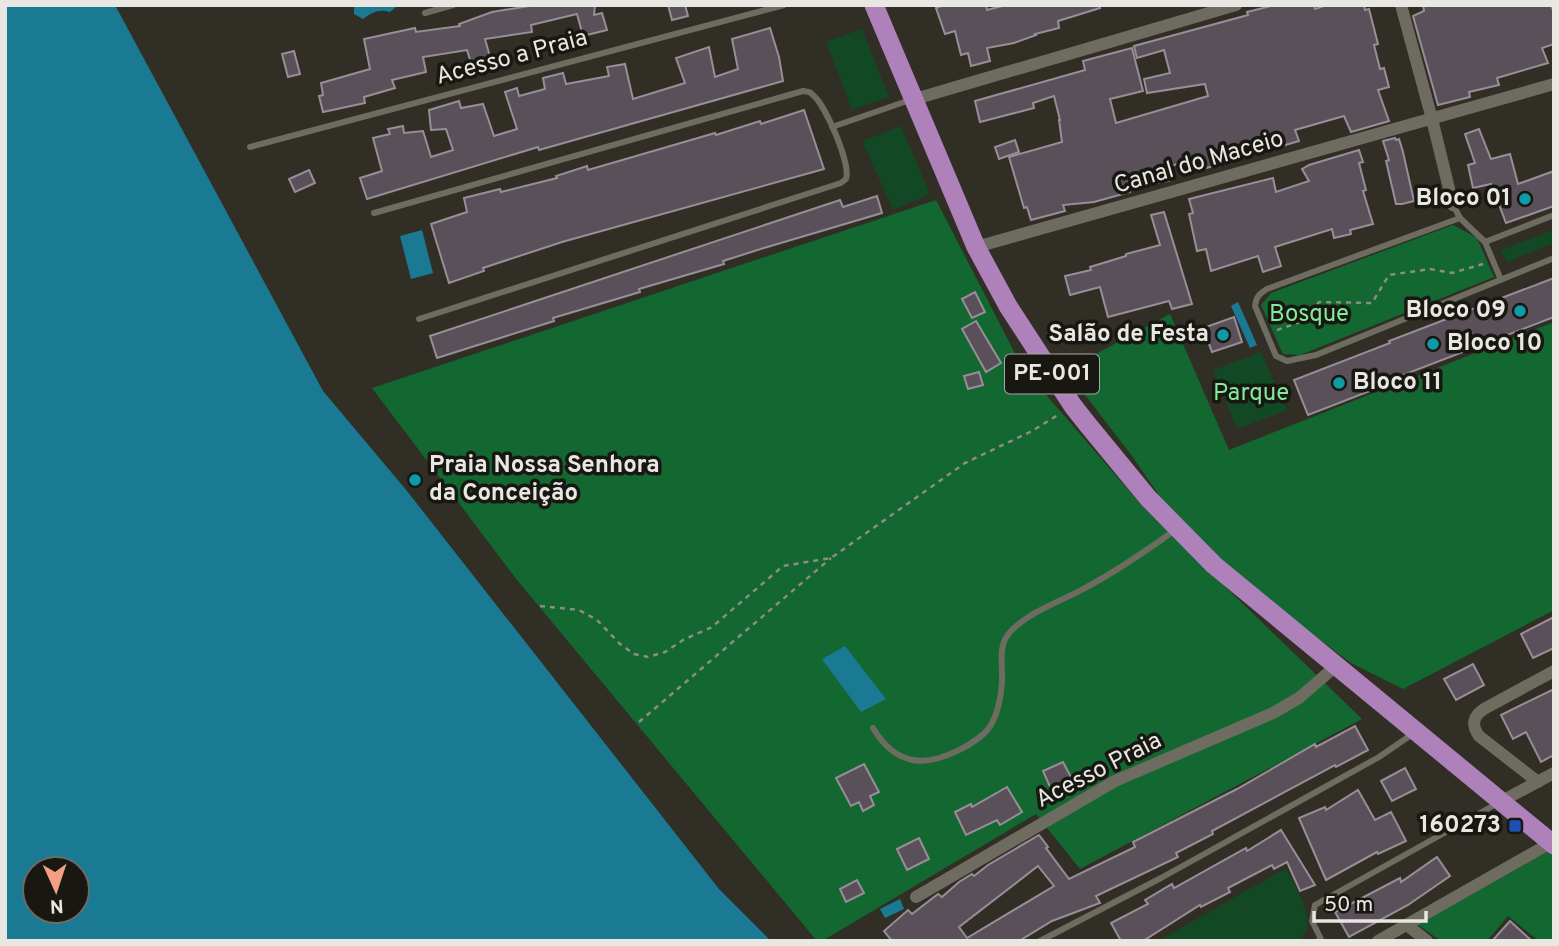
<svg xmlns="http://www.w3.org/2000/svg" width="1559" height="946" font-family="Overpass,sans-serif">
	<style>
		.green { fill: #124823 }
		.forest { fill: #136731 }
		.water { fill: #1a7a94; fill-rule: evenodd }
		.building { fill: #595059; stroke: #988e97; stroke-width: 2; fill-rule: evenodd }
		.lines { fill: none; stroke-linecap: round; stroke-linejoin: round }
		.path { stroke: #8e8c84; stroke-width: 2.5; stroke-dasharray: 5 5; stroke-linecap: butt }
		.lane { stroke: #6e6b60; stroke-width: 6 }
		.street { stroke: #6e6b60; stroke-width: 12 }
		.primary { stroke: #af81bb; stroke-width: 19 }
		.culture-dot { fill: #0f9aa8; stroke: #181712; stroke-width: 2.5 }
		.transit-dot { fill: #1a4fb4; stroke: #181712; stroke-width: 2.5 }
		.labels { text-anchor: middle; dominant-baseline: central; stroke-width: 7; stroke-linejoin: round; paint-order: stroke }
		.shield { fill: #181712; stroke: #aaa9a3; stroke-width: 2 }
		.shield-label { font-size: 23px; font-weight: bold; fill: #e9e7e1 }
		.street-label { font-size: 24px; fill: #e9e7e1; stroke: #181712 }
		.poi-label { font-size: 24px; font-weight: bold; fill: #e9e7e1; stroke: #181712; text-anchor: end }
		.park-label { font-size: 24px; fill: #83e99b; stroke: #181712 }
	</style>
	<rect width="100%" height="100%" fill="#312f25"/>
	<!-- green -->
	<g class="green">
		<path d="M862,29L889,97L852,110L826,42Z"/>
		<path d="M901,126L930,194L893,210L862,141Z"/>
		<path d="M1554,230V243L1507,262L1501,250Z"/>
		<path d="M1261,352L1287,410L1237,429L1213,370Z"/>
		<path d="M1286,868C1295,887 1321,924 1299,941H1158Z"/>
	</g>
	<!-- forest -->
	<g class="forest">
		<path d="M936,200L1022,367L1144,508L1362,719L1080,869L1036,814L822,941H817L517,580L372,388Z"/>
		<path d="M1453,225L1477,238L1494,277L1300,355L1283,354L1261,305L1271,293Z"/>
		<path d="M1170,314L1229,450L1554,322V610L1403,689L1351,663L1194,546L1132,456L1066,370Z"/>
		<path d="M1549,851L1554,855V941H1539L1508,916L1487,941H1441L1418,925Z"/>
	</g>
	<!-- water -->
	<g class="water">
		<path d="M5,5H115L323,391L407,491L719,889L771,941H5ZM35,869H77V911H35Z"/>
		<path d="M354,5H396V7L390,12C378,9 373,12 363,19L354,14Z"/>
		<path d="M422,230L433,273L411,279L400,236Z"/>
		<path d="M1238,302L1257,345L1250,348L1231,306Z"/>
		<path d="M845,646L886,699L861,712L822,659Z"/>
		<path d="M900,899L904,909L885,918L880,909Z"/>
	</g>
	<!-- building -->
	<g class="building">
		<path d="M535,5H595L594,15L602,13L607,30L583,36L577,14L531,25L532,32L485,39L492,64L473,69L467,50L423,57L426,72L392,80L395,88L364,97L365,103L323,112L319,96L323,95L321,83L370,69L364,39L415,28L416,32L460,26L459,24L492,12Z"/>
		<path d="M668,5H685L688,16L672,20Z"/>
		<path d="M944,5H986L987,10L1006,5H1099L1100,8L1058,21L1059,28L1035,34L1036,35L1014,43L987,48L990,61L971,66L968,53L961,55L955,31L945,34L936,8Z"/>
		<path d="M1275,5H1314L1315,9L1327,5H1364L1365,10L1369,9L1378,44L1374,45L1380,69L1384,68L1389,87L1378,90L1389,121L1351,132L1344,116L1295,130L1299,141L1275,148L1272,137L1242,146L1245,157L1196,171L1194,160L1166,167L1169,181L1129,188L1130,192L1094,202L1063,205L1065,211L1031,220L1027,207L1024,208L1009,157L1062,142L1059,120H1060L1054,96L1033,103L1034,108L980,122L975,101L1085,70L1083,61L1132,48L1143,91L1110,99L1116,123L1208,96L1205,84L1147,93L1144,79L1170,73L1164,50L1137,58L1134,46L1248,15L1247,12Z"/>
		<path d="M1423,5H1551L1554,13V44L1542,48L1548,63L1497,78L1499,85L1469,92L1470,97L1438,105L1413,16L1424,11Z"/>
		<path d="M770,28L779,57L783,81L539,150L538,147L367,199L360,178L382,171L373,138L390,134L388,129L403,126L404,133L423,131L431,157L453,150L446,129L431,130L429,110L459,101L461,108L483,104L494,136L517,129L505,92L517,88L519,96L545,89L543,78L563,73L566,84L609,76L607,67L625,64L633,99L685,83L676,58L709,47L715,77L738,69L732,39Z"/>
		<path d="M294,51L300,74L288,77L282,54Z"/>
		<path d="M804,110L824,169L562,242L483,268L484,271L449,283L431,224L467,212L464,198L500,189L501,192L557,178L556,176L587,166L588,170L715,133L716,135L760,121L761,124Z"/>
		<path d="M1479,129L1491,159L1510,154L1518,184L1554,171V206L1506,223L1491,184L1473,188L1468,165L1475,163L1465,134Z"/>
		<path d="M1395,138L1396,140L1399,139L1403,152L1414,201L1402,204H1396L1386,161L1389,160L1383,141Z"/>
		<path d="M1015,140L1019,152L999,159L995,147Z"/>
		<path d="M1359,150L1363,162L1359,163L1366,190L1363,191L1373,224L1350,230L1351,234L1334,238L1332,229L1275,247L1281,266L1263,272L1258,256L1211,271L1206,249L1197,251L1189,214L1193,213L1189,199L1273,178L1276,192L1309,181L1302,169L1309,165Z"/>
		<path d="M309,170L315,183L295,192L289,179Z"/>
		<path d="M877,196L882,213L764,248L723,261L724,264L639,289L640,292L553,318L554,321L437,358L430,336L840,200L843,207Z"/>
		<path d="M1164,212L1192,304L1172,309L1169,301L1108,317L1100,287L1070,295L1065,276L1091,270L1090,267L1126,256V254L1160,245L1151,215Z"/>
		<path d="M1554,278V317L1382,383L1383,386L1308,415L1294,380L1390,343L1389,341Z"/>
		<path d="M975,292L985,312L972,318L962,299Z"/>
		<path d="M1234,317L1242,342L1212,352L1203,328Z"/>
		<path d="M976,321L1001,363L986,372L962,329Z"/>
		<path d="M979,372L983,385L968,389L964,376Z"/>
		<path d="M1554,617V648L1533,658L1521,634Z"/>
		<path d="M1473,664L1484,685L1456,700L1444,679Z"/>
		<path d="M1554,689V755L1541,762L1526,732L1513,739L1501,715Z"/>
		<path d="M1355,726L1368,750L1336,767L1335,765L1212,831L1213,834L1176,853L1178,857L1096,896L1100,903L1052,921L1019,941H892L884,931L908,910L912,914L938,894L942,897L959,882L972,874L974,876L988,865L1039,835L1048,847L1046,848L1069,879L1135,847L1133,842L1237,789L1315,744L1316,747ZM1038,866L1054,886L967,938L959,927Z"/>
		<path d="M1063,762L1072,779L1051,789L1043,771Z"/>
		<path d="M864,764L879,792L870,796L874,805L863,811L859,802L851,806L836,778Z"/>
		<path d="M1405,768L1416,789L1392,801L1381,781Z"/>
		<path d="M1007,787L1022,812L1000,825L997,820L966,835L955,812L971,804L972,807Z"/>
		<path d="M1358,790L1375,820L1391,812L1406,841L1378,854L1377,852L1326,880L1299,818L1325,807L1326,810Z"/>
		<path d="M1281,830L1315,885L1300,891L1287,862L1274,869L1272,865L1228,888L1230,892L1201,907L1200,905L1143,941H1121L1111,923L1148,904L1145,900L1172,884L1174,888L1246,848L1247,851Z"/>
		<path d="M919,838L929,859L907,870L897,849Z"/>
		<path d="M1437,857L1450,876L1408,905L1349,937L1335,912L1400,878L1401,882Z"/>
		<path d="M857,880L864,893L846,902L840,889Z"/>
		<path d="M1510,921L1532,941H1492Z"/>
	</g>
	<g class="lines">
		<!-- path -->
		<g class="path">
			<path d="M1277,330L1306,320L1319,302L1372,303L1389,275L1430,269L1452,273L1483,264"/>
			<path d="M540,606L579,610L597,620L620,644L634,654L648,657L665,652L683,640L712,627L783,566L831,558L965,463L1032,431L1058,415"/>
			<path d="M639,722L831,558"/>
		</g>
		<!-- lane -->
		<g class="lane">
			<path d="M425,13L453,5"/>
			<path d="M832,127L910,100"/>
			<path d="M250,147L784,5"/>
			<path d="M1453,205L1460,218L1485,242L1501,280"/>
			<path d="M374,213L803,91C809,92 809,91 813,95C826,106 851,164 846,179L841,183L419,319"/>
			<path d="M1460,218L1267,289C1259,294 1256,297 1255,306L1276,356L1287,361L1316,355L1554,258"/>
			<path d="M1485,242L1554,215"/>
			<path d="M873,728C882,743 895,757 913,760C936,765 982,743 992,723C999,710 1001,696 1002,682C1003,664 997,645 1011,631C1030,611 1062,601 1085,588C1117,571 1146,551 1175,530"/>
			<path d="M1040,941L1161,878L1379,757L1414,733"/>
			<path d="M1318,941L1321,939L1312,921L1315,905L1498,803"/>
		</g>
		<!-- street -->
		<g class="street">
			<path d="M1401,5L1432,119L1453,205"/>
			<path d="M915,99L1236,5"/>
			<path d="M976,247L1554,84"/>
			<path d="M1538,782L1479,736C1471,725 1473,716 1484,709L1554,671"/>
			<path d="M1500,802L1554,773"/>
			<path d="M916,897L1115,781L1273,713L1299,698L1337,665"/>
			<path d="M1407,925L1427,941"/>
			<path d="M1378,941L1554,841"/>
		</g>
		<!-- primary -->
		<path class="primary" d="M874,5L976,247L1008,306L1073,406L1088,425L1148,498L1214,565L1554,845"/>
	</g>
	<!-- markers -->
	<g class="culture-dot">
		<circle cx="1525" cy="199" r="7"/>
		<circle cx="1520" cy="311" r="7"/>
		<circle cx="1223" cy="335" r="7"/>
		<circle cx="1433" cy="344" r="7"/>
		<circle cx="1339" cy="383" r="7"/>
		<circle cx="415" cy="480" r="7"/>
	</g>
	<rect class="transit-dot" x="1508" y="819" width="14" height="14" rx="3.5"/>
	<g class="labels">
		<!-- shield labels -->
		<rect class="shield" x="1005" y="354.5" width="94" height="39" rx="5"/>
		<g class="shield-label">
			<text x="1052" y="374">PE-001</text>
		</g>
		<!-- street labels -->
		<g class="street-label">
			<text transform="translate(512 58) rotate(-15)">Acesso a Praia</text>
			<text transform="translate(1199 163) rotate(-16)">Canal do Maceio</text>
			<text transform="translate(1099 771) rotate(-27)">Acesso Praia</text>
		</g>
		<!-- poi labels -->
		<g class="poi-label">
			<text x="1511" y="199">Bloco 01</text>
			<text x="1506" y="311">Bloco 09</text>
			<text x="1209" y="335">Salão de Festa</text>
			<text x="1447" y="344" text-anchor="start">Bloco 10</text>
			<text x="1353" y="383" text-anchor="start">Bloco 11</text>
			<text x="429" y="466" text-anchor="start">Praia Nossa Senhora<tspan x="429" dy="28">da Conceição</tspan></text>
			<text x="1501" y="826">160273</text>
		</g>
		<!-- park labels -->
		<g class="park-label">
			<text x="1309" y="315">Bosque</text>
			<text x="1251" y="394">Parque</text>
		</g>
	</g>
	<!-- border -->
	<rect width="1559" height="946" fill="none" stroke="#e9e7e1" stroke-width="14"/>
	<!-- north arrow -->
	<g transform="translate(56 890) rotate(177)"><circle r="33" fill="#181712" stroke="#6c6a65" stroke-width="2"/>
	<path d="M0-5L12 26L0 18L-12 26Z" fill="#f39f83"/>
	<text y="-10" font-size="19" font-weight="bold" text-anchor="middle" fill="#e9e7e1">N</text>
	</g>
	<!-- scale -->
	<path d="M1314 911v10h112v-10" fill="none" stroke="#e9e7e1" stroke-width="3.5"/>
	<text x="1324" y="911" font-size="21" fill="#e9e7e1" stroke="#181712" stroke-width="5" paint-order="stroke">50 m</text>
</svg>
